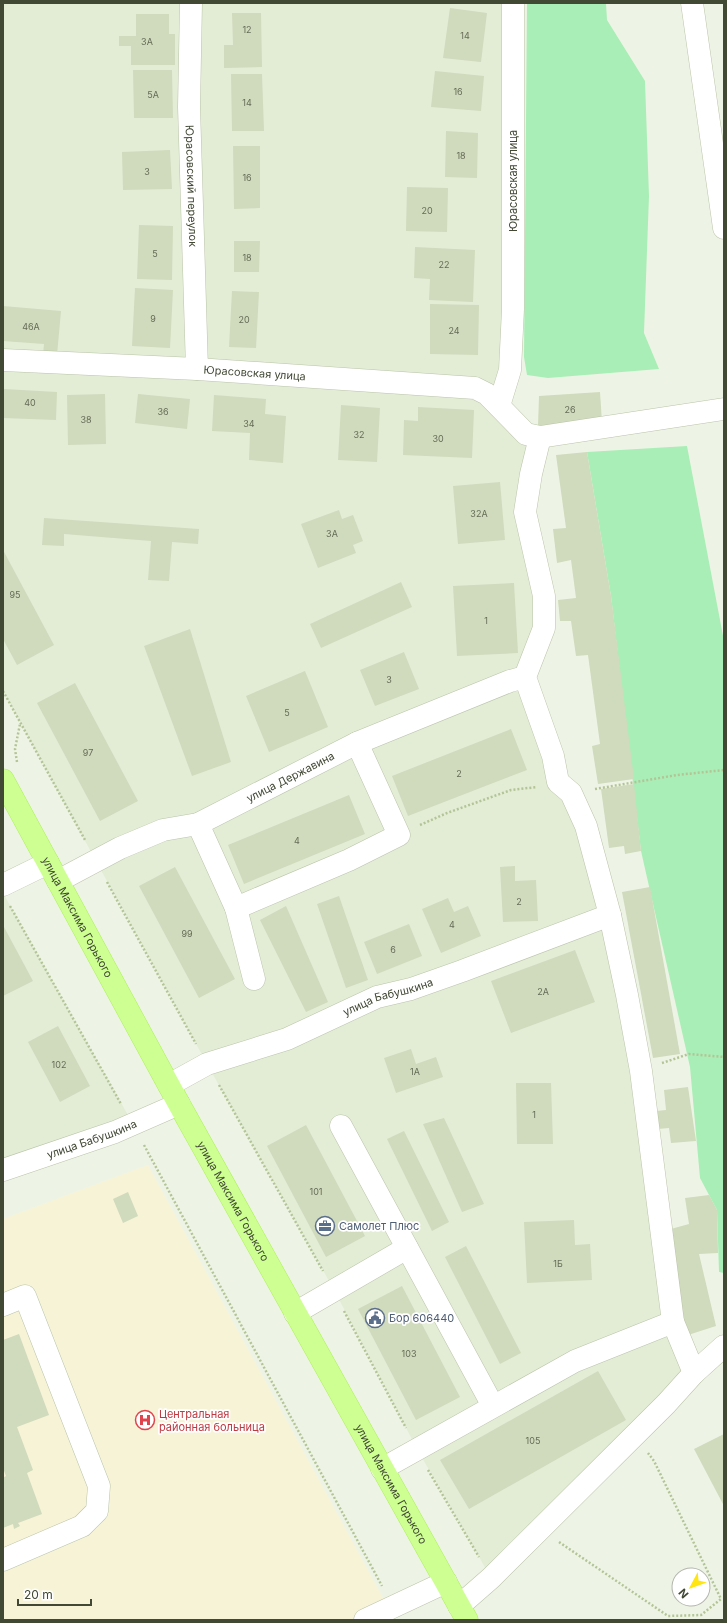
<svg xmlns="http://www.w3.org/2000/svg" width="727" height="1623" font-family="Inter,sans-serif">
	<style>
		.residential { fill: #e3edd6 }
		.medical { fill: #f7f3d7 }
		.green { fill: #a9eeb6 }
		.building { fill: #d0dabc }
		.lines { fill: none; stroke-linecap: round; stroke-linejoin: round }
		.minor-casing { stroke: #bac4a9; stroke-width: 23 }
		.major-casing { stroke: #adf157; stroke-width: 23 }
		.path { stroke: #b3c496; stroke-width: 2.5; stroke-dasharray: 2 2; stroke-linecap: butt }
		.minor { stroke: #fff; stroke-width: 22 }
		.major { stroke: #ceff93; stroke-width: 22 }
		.labels { text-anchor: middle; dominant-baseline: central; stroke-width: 3.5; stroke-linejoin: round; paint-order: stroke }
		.number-label { font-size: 9px; fill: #656c56 }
		.street-label { font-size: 11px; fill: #414834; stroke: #fff }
		.service-label { font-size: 11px; fill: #4e5e75; stroke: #fff; text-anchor: start }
		.health-label { font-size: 11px; fill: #be3a42; stroke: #fff; text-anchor: start }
	</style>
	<rect width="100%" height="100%" fill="#eef4e5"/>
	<!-- residential -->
	<g class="residential">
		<path d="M3,3H513L499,406L526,434L544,596L525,677L586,826L694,1373L491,1578L417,1449L334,1290L207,1064L3,691Z"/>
		<path d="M3,893L133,1124L3,1170Z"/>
	</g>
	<!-- medical -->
	<path class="medical" d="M148,1165L395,1620H3V1219Z"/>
	<!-- green -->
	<g class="green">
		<path d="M527,3H606L607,20L645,81L649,196L644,333L659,369L548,378L527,375L524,357Z"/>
		<path d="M687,446L724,641V1273L719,1272L717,1210L700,1178L690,1067L641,851L611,596L587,452Z"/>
	</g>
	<!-- building -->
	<g class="building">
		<path d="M450,8L487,13L481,62L443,58Z"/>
		<path d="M232,13H261L262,67L224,68V45H233Z"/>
		<path d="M136,14H169V34H175V65H131V46H119V36H136Z"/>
		<path d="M133,70H172L173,118H134Z"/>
		<path d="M435,71L484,76L481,111L431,107Z"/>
		<path d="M231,74H262L264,131H232Z"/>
		<path d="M446,131L478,133L477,178L445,177Z"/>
		<path d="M233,146H260V208L234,209Z"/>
		<path d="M170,150L172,189L123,190L122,152Z"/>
		<path d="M407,187L448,188L447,232L406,231Z"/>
		<path d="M139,225L173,226L172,280L137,279Z"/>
		<path d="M234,241H260L259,272H234Z"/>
		<path d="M415,247L475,250L473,302L429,300L430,279L414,278Z"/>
		<path d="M135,288L173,290L170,348L132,346Z"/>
		<path d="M232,291L259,292L256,348L229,347Z"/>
		<path d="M430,304L479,305L478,355L430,354Z"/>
		<path d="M3,306L61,311L57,355L43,354L44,344L3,341Z"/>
		<path d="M4,389L57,392L56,420L3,418Z"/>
		<path d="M600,392L602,422L538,426L539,396Z"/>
		<path d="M105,394L106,444L68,445L67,395Z"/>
		<path d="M138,394L190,399L187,429L135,423Z"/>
		<path d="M214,395L266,399L265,414L286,416L283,463L249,460L250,433L212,431Z"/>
		<path d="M341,405L380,408L377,462L338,460Z"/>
		<path d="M418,407L474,410L472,458L403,455L404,420L418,421Z"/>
		<path d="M587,452L611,596L634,779L598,784L592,746L600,744L588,655L576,656L571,621H560L558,600L576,598L571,560L557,563L553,529L566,528L556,455Z"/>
		<path d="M500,482L505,540L458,544L453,486Z"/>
		<path d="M339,510L342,519L353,515L363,541L353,545L356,553L318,568L301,524Z"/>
		<path d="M44,518L199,529L198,544L172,542L169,581L148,580L151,541L64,534V546L42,545Z"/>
		<path d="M3,550L54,645L17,665L3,639Z"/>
		<path d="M401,582L412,607L321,648L310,624Z"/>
		<path d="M514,583L518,653L457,656L453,586Z"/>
		<path d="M190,629L231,762L192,776L144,646Z"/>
		<path d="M404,652L419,689L375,706L360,670Z"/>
		<path d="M305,671L328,727L269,752L246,696Z"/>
		<path d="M75,683L138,801L100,821L37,703Z"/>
		<path d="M511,729L527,770L408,816L392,776Z"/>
		<path d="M634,784L641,851L625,854L624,846L609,848L601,789Z"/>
		<path d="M349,795L365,834L244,884L228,845Z"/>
		<path d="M515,866V881L536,880L538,921L503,922L500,867Z"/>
		<path d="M175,867L235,979L199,998L139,886Z"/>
		<path d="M650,887L680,1054L653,1058L622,892Z"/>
		<path d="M339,896L368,980L346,988L317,904Z"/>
		<path d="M448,898L454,912L468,906L481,936L441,953L422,909Z"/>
		<path d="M286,906L328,1002L306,1012L260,920Z"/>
		<path d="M409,924L422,956L377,974L364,942Z"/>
		<path d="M4,927L33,981L3,996V928Z"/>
		<path d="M575,950L595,1002L511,1033L491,981Z"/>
		<path d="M58,1026L90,1086L60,1102L28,1042Z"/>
		<path d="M411,1049L416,1064L436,1057L443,1077L396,1093L384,1058Z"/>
		<path d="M516,1083H551L553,1144H517Z"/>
		<path d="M688,1087L696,1141L671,1143L669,1128L658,1129L656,1111L666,1110L664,1090Z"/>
		<path d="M444,1118L484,1204L462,1212L423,1124Z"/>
		<path d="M306,1125L365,1236L326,1257L267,1146Z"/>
		<path d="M404,1131L449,1222L432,1231L387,1139Z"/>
		<path d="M128,1192L138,1216L123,1223L113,1199Z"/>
		<path d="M709,1195L717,1210L718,1253L699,1254L716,1326L688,1335L660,1232L689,1224L685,1198Z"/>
		<path d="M574,1220L575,1245L590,1244L592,1280L527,1283L524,1222Z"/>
		<path d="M466,1246L521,1353L500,1364L445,1257Z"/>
		<path d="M402,1286L460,1397L416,1420L358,1309Z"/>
		<path d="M19,1334L49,1415L17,1427L33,1470L27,1473L42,1514L18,1523L20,1526L14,1529L13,1524L3,1528V1478L6,1476L3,1468V1340Z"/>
		<path d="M598,1371L626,1420L469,1509L440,1460Z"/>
		<path d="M724,1434V1506L694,1449Z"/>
	</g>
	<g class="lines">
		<defs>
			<g id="minor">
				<path id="s1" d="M191,3L189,107L197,369"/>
				<path d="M692,3L724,228"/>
				<path id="s2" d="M3,360L197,369L475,388L487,394L526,434L540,437L724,409"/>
				<path d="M499,406L510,370L513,309V3"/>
				<path d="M540,437L531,474L525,512L544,596V628L525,677L553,756L558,782L571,793L586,826L610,915L627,995L641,1071L673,1322L694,1373"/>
				<path d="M198,824L236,908L349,860L399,835L357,743"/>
				<path id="s3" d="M58,881L120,848L163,830L198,824L357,743L510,681L525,677"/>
				<path d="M3,885L48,863"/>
				<path d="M236,908L254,979"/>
				<path id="s4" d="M169,1085L207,1064L287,1039L377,997L411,989L462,971L610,915"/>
				<path d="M341,1126L493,1406"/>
				<path id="s5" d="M3,1170L115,1132L179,1104"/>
				<path d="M3,1305L25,1296L99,1486L97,1511L82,1526L3,1560"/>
				<path d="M295,1313L407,1248"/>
				<path d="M382,1469L575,1361L673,1322"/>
				<path d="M459,1606L491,1578L666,1404L694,1373L724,1346"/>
				<path d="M365,1620L446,1582"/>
			</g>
			<g id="major">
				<path id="s6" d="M3,780L179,1104L467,1620"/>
			</g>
		</defs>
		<!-- minor casing -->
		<use href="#minor" class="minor-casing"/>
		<!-- major casing -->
		<use href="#major" class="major-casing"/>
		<!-- path -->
		<g class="path">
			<path d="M3,691L85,840"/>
			<path d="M17,762L15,749L20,724"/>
			<path d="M595,789L677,775L724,770"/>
			<path d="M420,825L447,813L511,790L537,787"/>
			<path d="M107,882L196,1044"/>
			<path d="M10,906L121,1104"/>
			<path d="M662,1063L689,1054L724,1057"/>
			<path d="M219,1085L323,1271"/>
			<path d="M144,1145L382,1586"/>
			<path d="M344,1311L406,1428"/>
			<path d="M428,1470L479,1557"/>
			<path d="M559,1542L668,1616L701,1615L721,1599L654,1461L648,1453"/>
		</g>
		<!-- minor -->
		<use href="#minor" class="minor"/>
		<!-- major -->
		<use href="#major" class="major"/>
	</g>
	<!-- icons -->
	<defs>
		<symbol id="office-ring" viewBox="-11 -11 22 22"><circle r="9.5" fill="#fff" stroke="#5c6f8a" stroke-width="1.5"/><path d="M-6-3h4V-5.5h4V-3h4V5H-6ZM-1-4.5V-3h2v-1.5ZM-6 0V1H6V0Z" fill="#5c6f8a"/></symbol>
		<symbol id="civic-ring" viewBox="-11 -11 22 22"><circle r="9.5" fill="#fff" stroke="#5c6f8a" stroke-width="1.5"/><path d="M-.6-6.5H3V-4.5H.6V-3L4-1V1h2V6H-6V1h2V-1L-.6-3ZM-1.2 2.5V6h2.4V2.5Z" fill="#5c6f8a"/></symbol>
		<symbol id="hospital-ring" viewBox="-11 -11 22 22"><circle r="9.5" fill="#fff" stroke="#e0444e" stroke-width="1.5"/><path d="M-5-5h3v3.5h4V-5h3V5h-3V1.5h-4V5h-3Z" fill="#e0444e"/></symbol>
	</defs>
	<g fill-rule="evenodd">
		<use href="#office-ring" x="314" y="1215" width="22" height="22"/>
		<use href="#civic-ring" x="364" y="1307" width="22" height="22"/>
		<use href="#hospital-ring" x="134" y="1409" width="22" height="22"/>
	</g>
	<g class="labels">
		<!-- number labels -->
		<g class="number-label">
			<text x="247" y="29">12</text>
			<text x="465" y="35">14</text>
			<text x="147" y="41">3А</text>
			<text x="458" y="91">16</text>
			<text x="153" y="94">5А</text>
			<text x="247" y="102">14</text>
			<text x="461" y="155">18</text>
			<text x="147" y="171">3</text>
			<text x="247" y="177">16</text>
			<text x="427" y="210">20</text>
			<text x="155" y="253">5</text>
			<text x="247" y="257">18</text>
			<text x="444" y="264">22</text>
			<text x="153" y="318">9</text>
			<text x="244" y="319">20</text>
			<text x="31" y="326">46А</text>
			<text x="454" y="330">24</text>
			<text x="30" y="402">40</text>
			<text x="570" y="409">26</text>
			<text x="163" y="411">36</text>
			<text x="86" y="419">38</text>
			<text x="249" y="423">34</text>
			<text x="359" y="434">32</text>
			<text x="438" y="438">30</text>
			<text x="479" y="513">32А</text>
			<text x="332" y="533">3А</text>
			<text x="15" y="594">95</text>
			<text x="486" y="620">1</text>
			<text x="389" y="679">3</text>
			<text x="287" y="712">5</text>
			<text x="88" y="752">97</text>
			<text x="459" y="773">2</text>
			<text x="297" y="840">4</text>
			<text x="519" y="901">2</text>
			<text x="452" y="924">4</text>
			<text x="187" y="933">99</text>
			<text x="393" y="949">6</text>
			<text x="543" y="991">2А</text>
			<text x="59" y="1064">102</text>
			<text x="415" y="1071">1А</text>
			<text x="534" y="1114">1</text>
			<text x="316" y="1191">101</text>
			<text x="558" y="1263">1Б</text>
			<text x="409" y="1353">103</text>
			<text x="533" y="1440">105</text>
		</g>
		<!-- street labels -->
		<g class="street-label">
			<text transform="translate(513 181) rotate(-90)">Юрасовская улица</text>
			<text stroke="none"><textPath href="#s1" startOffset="183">Юрасовский переулок</textPath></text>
			<text stroke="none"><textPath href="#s2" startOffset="252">Юрасовская улица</textPath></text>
			<text stroke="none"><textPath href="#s3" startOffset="256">улица Державина</textPath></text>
			<text stroke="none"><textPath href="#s6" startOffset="156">улица Максима Горького</textPath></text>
			<text stroke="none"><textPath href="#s4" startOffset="237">улица Бабушкина</textPath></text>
			<text stroke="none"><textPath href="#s5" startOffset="94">улица Бабушкина</textPath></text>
			<text stroke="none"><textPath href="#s6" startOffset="480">улица Максима Горького</textPath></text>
			<text stroke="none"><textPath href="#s6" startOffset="804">улица Максима Горького</textPath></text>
		</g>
		<!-- service labels -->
		<g class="service-label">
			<text x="339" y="1226">Самолет Плюс</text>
			<text x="389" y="1318">Бор 606440</text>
		</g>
		<!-- health labels -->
		<g class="health-label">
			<text x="159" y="1414">Центральная<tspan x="159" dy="13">районная больница</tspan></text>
		</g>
	</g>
	<!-- border -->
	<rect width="727" height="1623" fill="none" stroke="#414834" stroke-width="8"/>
	<!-- north arrow -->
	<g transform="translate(691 1587) rotate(229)"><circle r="19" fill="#ffffff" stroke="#b3b6ae"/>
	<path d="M0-3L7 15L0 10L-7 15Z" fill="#ffe511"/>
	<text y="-6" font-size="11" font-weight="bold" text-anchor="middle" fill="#414834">N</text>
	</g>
	<!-- scale -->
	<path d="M18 1599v6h73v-6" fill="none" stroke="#414834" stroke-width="2"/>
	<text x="24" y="1599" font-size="12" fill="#414834" stroke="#ffffff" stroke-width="3" paint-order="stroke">20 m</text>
</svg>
